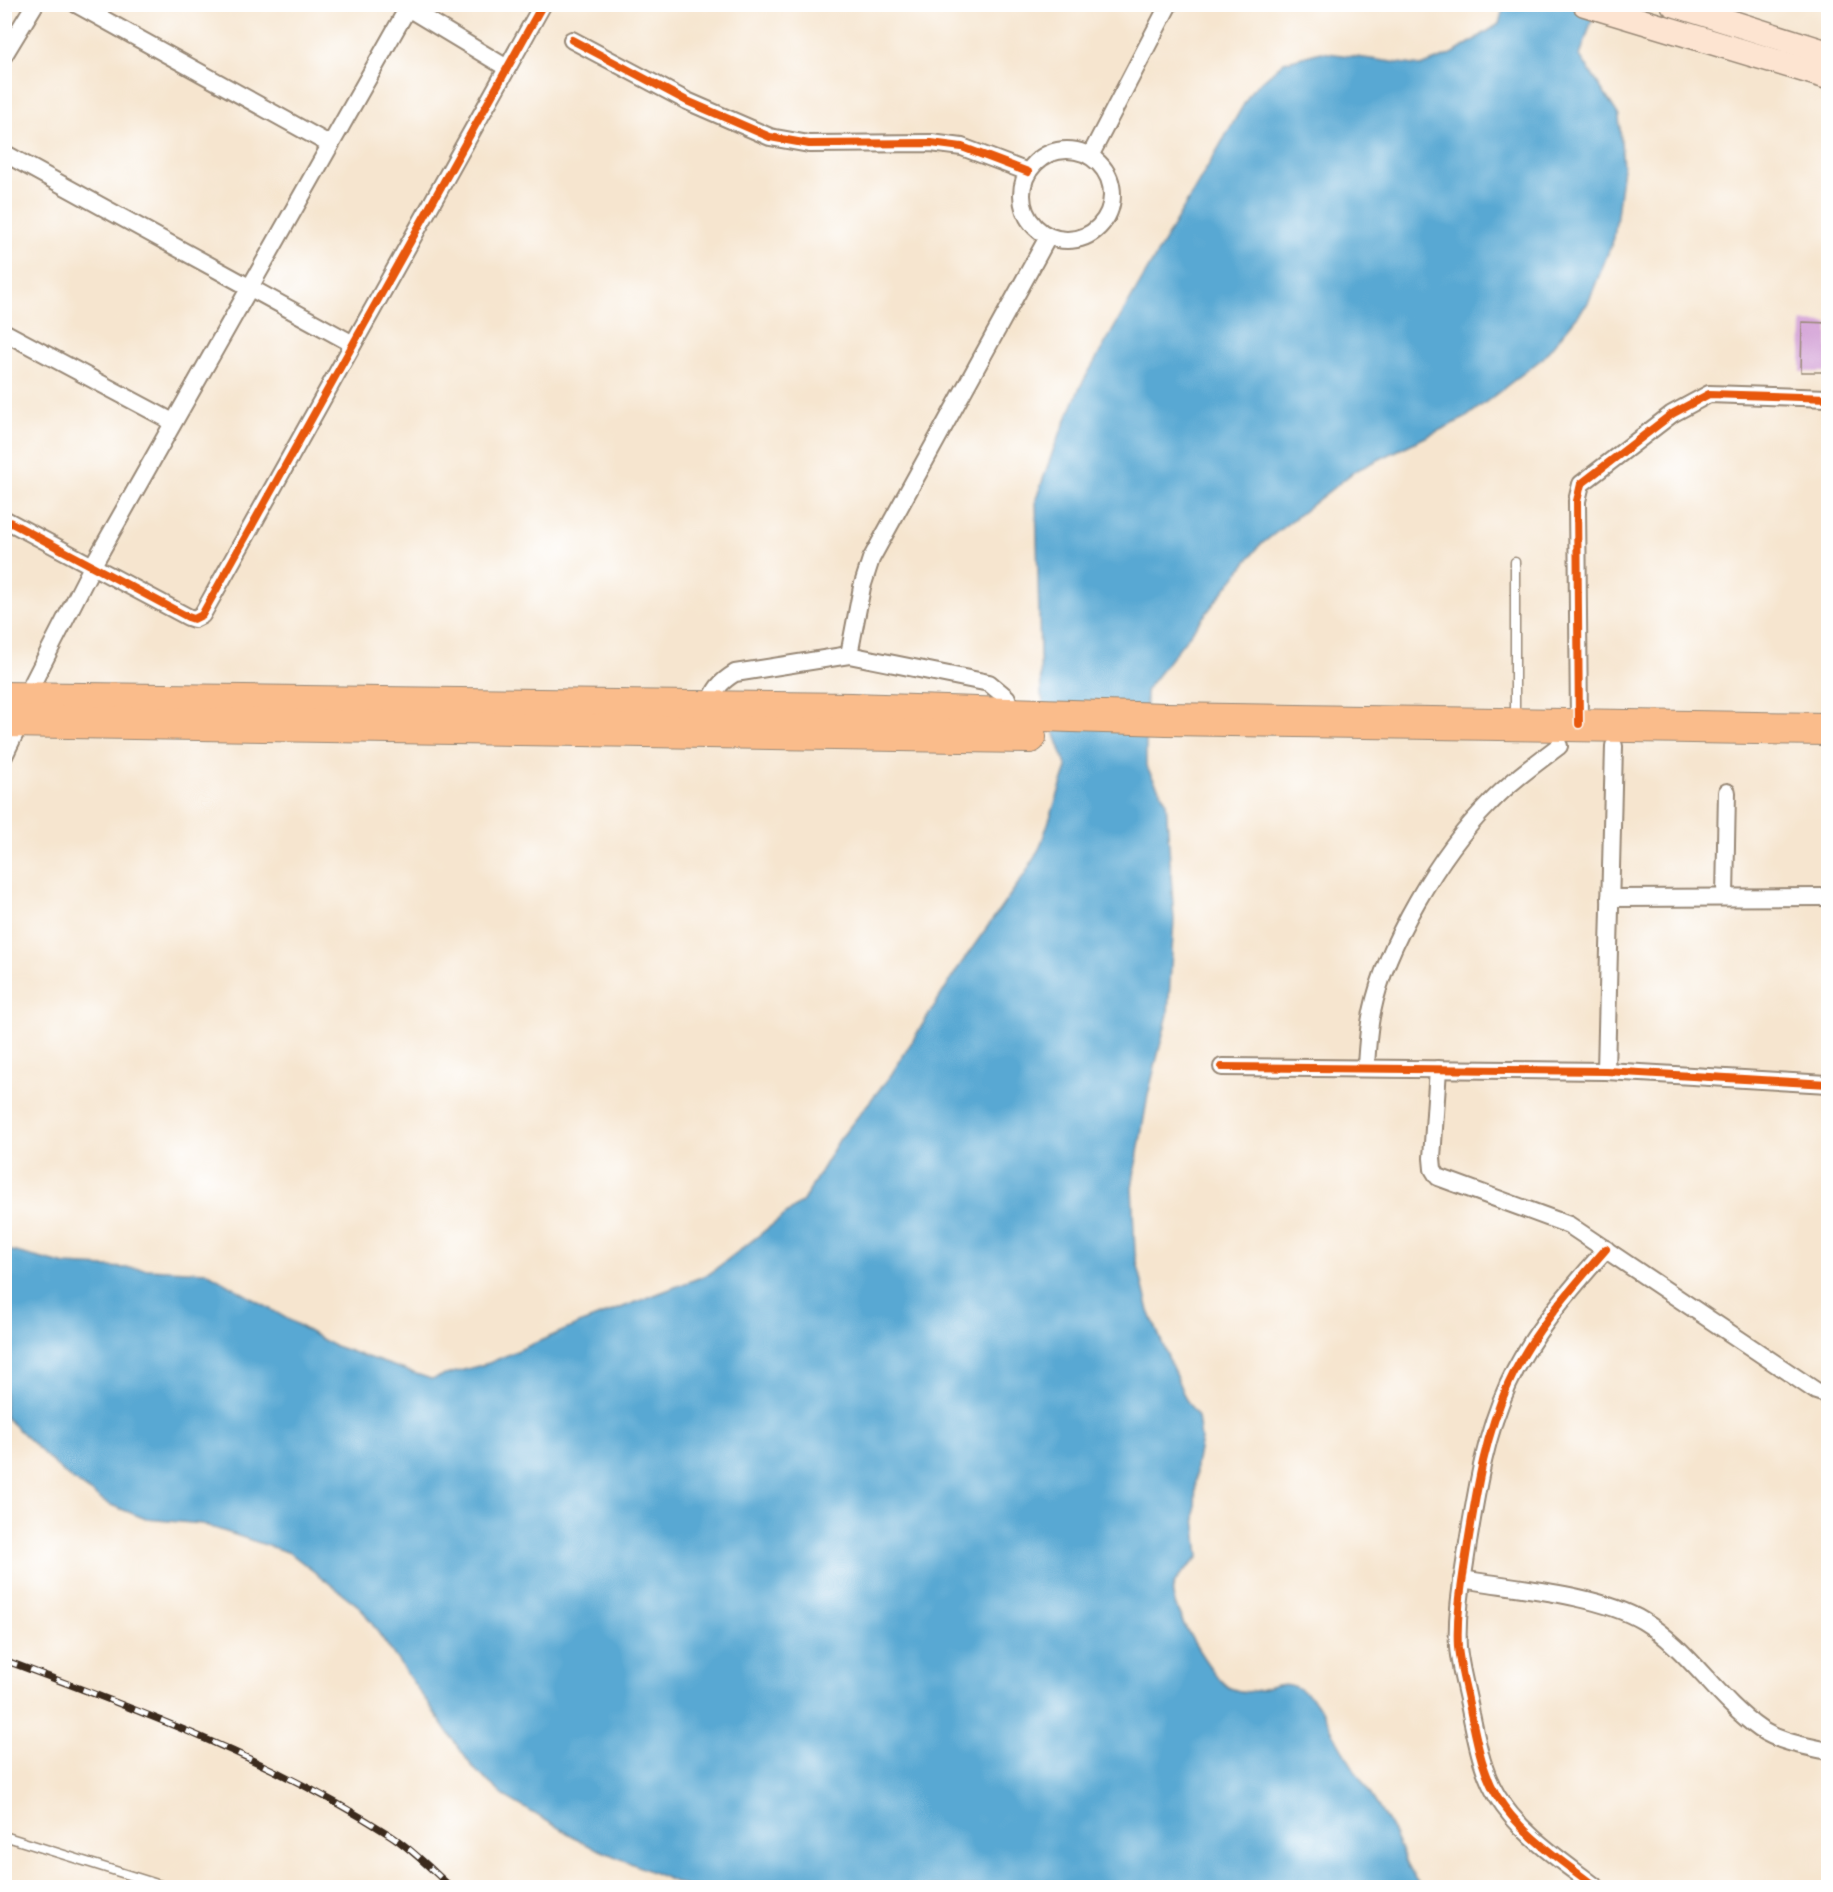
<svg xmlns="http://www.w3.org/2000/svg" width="1833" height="1892" font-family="Kalam,sans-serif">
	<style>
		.water { fill: #59a8d3; stroke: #4a6978; stroke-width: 1.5 }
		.building { fill: #cf98d2 }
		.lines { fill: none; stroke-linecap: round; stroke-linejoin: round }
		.lane-casing { stroke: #988876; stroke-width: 11 }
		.street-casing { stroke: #988876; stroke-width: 20 }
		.secondary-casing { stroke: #988876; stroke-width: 27 }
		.highway-casing { stroke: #988876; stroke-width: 34 }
		.lane { stroke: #fff; stroke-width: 8 }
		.street { stroke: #fff; stroke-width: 16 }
		.secondary { stroke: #fde4d1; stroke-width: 24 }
		.highway { stroke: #fabc8b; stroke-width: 32 }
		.rail-casing { stroke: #3b2a1e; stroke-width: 7 }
		.rail { stroke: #fff; stroke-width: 4.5; stroke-dasharray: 14; stroke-linecap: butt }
		.cycleway-casing { stroke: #fff; stroke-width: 11 }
		.cycleway { stroke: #e8590c; stroke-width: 8 }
	</style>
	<rect width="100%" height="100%" fill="#fff"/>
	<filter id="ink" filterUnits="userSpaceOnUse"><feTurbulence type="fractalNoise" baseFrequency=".0167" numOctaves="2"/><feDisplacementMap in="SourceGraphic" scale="12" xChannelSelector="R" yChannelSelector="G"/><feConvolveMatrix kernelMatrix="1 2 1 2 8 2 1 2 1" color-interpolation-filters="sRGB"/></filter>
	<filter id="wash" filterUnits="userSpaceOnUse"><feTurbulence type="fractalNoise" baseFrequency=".008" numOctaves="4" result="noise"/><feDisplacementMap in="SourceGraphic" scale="24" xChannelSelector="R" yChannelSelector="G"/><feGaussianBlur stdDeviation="1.35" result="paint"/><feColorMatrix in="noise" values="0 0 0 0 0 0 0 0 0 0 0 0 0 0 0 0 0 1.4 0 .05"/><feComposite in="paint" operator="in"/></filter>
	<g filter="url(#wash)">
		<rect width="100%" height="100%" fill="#f6e5cf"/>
		<!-- water -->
		<path class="water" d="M1504,5H1597L1580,56L1619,116L1623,167L1614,238L1588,303L1543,358L1465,418L1355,471L1259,546L1146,690V766L1166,801L1174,920L1168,1014L1148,1095L1132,1187L1135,1253L1149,1311L1185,1398L1198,1417L1201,1439L1196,1466L1195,1517L1199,1557C1190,1567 1176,1575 1173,1588C1168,1606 1215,1682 1230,1688C1267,1704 1282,1659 1320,1708C1327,1717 1331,1730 1337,1740C1354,1771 1375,1799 1392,1830C1401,1850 1408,1870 1421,1887H687L588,1845L504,1796L473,1768L361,1608L290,1553L202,1524L146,1519L106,1503L65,1474L5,1417L4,1249L66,1265L207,1272L332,1345L431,1379L489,1363L579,1324L709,1274L803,1201L839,1140L891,1075L958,968L1025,874L1040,847L1067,768L1041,695L1036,499L1054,448L1081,385L1252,90L1284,62L1321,52L1421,66L1454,53L1499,24Z"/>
		<g id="blocks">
			<!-- building -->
			<path class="building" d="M1802,322L1828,323V372H1801Z"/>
		</g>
	</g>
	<g filter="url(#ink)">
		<use href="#blocks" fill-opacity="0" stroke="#988876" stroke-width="1.5"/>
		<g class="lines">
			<defs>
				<g id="lane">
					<path d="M1515,720V562"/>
					<path d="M4,1836L170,1888"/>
				</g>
				<g id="street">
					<path d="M76,4L329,144"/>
					<path d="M401,4L507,68"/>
					<path d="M572,40L687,101L770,137L809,144L931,143L962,147L1028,172"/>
					<path d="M4,55L35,4"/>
					<circle cx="1067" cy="195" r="45"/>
					<path d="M4,153L353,344"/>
					<path d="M1090,156L1169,4"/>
					<path d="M4,332L173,422"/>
					<path d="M4,519L188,617L194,619L202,615L543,4"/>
					<path d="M849,655L862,587L871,559L1048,237"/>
					<path d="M25,698L93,565L410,4"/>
					<path d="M709,706C714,690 720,682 735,673L849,655L989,683L1007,698L1012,715"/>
					<path d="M1579,724L1577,501L1581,484L1672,414L1709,394L1828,398"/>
					<path d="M4,756L21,721"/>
					<path d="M1725,897L1727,792"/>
					<path d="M1610,898L1828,897"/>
					<path d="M1222,1067L1606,1071L1828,1084"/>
					<path d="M1366,1067C1367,1049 1368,1030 1372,1012C1386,944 1440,853 1489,804C1510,782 1535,764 1559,746"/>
					<path d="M1438,1069L1432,1158L1433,1169L1438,1177L1569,1225L1816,1391L1828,1395"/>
					<path d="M1606,1071L1614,746"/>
					<path d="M1462,1579C1514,1588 1598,1594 1643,1621C1689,1649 1716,1698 1760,1729C1779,1742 1806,1746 1828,1751"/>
					<path d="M1597,1888C1561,1860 1521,1835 1497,1796C1482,1771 1477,1742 1471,1714C1467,1692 1460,1669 1458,1647C1456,1612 1463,1577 1468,1543C1477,1488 1485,1436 1508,1385C1531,1334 1570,1290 1606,1249"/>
				</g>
				<g id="secondary">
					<path d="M1585,4L1828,77"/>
					<path d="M1673,4L1828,53"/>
				</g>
				<g id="highway">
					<path d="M4,698L852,709L1166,719L1828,729"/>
					<path d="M4,721L1030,737"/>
				</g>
			</defs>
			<!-- lane casing -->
			<use href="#lane" class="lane-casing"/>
			<!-- street casing -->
			<use href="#street" class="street-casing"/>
			<!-- secondary casing -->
			<use href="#secondary" class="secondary-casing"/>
			<!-- highway casing -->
			<use href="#highway" class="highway-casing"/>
			<!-- lane -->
			<use href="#lane" class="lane"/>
			<!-- street -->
			<use href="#street" class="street"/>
			<!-- secondary -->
			<use href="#secondary" class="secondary"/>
			<!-- highway -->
			<use href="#highway" class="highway"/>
			<defs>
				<path id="rail" d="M4,1660C136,1709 271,1759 390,1835C412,1849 432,1870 452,1888"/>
			</defs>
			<!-- rail casing -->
			<use href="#rail" class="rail-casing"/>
			<!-- rail -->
			<use href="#rail" class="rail"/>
			<defs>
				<g id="cycleway">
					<path d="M572,40L687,101L770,137L809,144L931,143L962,147L1028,172"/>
					<path d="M4,519L188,617L194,619L202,615L543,4"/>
					<path d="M1579,724L1577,501L1581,484L1672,414L1709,394L1828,398"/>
					<path d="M1222,1067L1606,1071L1828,1084"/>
					<path d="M1597,1888C1561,1860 1521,1835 1497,1796C1482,1771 1477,1742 1471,1714C1467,1692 1460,1669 1458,1647C1456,1612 1463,1577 1468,1543C1477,1488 1485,1436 1508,1385C1531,1334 1570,1290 1606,1249"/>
				</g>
			</defs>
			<!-- cycleway casing -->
			<use href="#cycleway" class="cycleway-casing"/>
			<!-- cycleway -->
			<use href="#cycleway" class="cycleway"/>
		</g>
	</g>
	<!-- margin -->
	<rect width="1833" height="1892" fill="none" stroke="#fff" stroke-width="24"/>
</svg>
